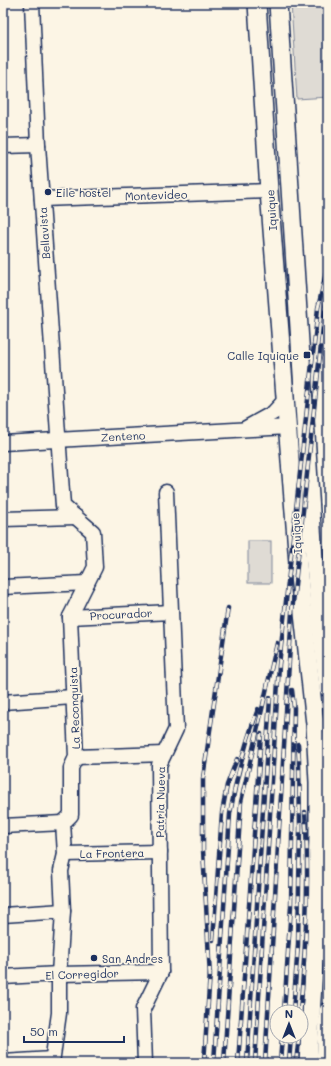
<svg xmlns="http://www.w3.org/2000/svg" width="331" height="1066" font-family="Mali,sans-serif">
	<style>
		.green { fill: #dfdbd4; stroke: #7d8599 }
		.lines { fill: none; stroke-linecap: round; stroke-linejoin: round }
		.minor-casing { stroke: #1b2f5e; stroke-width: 17 }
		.major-casing { stroke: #1b2f5e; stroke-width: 20 }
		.minor { stroke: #fcf5e5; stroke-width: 14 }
		.major { stroke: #fcf5e5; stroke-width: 17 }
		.rail-casing { stroke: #1b2f5e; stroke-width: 4.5 }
		.rail { stroke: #fcf5e5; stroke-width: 3; stroke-dasharray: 9; stroke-linecap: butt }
		.poi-dot { fill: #1b2f5e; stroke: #fcf5e5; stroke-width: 1.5 }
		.labels { text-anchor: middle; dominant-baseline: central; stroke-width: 3.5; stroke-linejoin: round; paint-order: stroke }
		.poi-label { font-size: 11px; fill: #1b2f5e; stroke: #fcf5e5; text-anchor: start }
		.street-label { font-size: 11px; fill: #1b2f5e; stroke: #fcf5e5 }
	</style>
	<rect width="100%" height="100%" fill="#fcf5e5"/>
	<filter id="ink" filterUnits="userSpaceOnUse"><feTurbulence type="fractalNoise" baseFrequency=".025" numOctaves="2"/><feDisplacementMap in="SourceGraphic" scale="8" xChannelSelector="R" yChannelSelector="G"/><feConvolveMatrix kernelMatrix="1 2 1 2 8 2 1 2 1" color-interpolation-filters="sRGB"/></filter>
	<g filter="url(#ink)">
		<!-- green -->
		<g class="green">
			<path d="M291,3H328V97L297,99Z"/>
			<rect x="248" y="541" width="23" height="42"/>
		</g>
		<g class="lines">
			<defs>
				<g id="minor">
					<path d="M32,3L38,145L63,506L93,532L95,567L70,617L76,757L71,768V815L63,823L65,854L61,871L63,911L59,974V1013L52,1063"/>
					<path d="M3,146L38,145"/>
					<path d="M42,199L269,191"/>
					<path d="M246,428L273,413L286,399"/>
					<path d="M3,443L288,427"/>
					<path d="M3,519L76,517"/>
					<path d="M3,587L87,583"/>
					<path d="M70,617L171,612"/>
					<path d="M3,702L73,697"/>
					<path d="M76,757L164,754"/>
					<path d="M3,826L63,823"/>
					<path d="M65,854L160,852"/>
					<path d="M3,915L63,911"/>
					<path d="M3,977L59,974L161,972"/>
					<path d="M3,1062L52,1059"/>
					<path d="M145,1063L143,1009L161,972L159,765L176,729L166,492"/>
				</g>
				<g id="major">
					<path d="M257,3L269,191L299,576L315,724L318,782V837L314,968L308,1063"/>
					<path d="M278,3L313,543L320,620L328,688"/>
					<path d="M325,1063L328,1011"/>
				</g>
			</defs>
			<!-- minor casing -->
			<use href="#minor" class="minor-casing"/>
			<!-- major casing -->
			<use href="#major" class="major-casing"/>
			<!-- minor -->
			<use href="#minor" class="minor"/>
			<!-- major -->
			<use href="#major" class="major"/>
			<defs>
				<g id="rail">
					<path d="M213,940L222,813L227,785L237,759"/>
					<path d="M210,977L203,850V778L228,608"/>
					<path d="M284,1012L291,906L294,708L292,690"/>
					<path d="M293,1012L298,945L300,828L299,759L298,744"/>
					<path d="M300,1012C306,946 310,878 305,812"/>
					<path d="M204,1063L210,972"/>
					<path d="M214,1063L230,814C236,778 245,744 258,709"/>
					<path d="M224,1063L241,802L277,643"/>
					<path d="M238,1063L261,734"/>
					<path d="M247,1063L270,698"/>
					<path d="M255,1063L279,665L318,308L328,264"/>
					<path d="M265,1063L292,612L325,308L328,294"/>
					<path d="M280,1063L282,1036"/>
					<path d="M289,1063L291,1036"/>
					<path d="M296,1063L299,1036"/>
				</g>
			</defs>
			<!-- rail casing -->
			<use href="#rail" class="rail-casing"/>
			<!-- rail -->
			<use href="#rail" class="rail"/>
		</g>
	</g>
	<!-- markers -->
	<g class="poi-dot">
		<circle cx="48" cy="192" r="4"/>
		<rect x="303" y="351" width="8" height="8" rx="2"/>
		<circle cx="94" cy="958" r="4"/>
	</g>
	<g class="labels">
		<!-- poi labels -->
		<g class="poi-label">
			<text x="56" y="192">Eile hostel</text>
			<text x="299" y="355" text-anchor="end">Calle Iquique</text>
			<text x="102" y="958">San Andres</text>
		</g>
		<!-- street labels -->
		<g class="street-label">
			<text transform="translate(156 195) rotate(-2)">Montevideo</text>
			<text transform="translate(271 210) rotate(-94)">Iquique</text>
			<text transform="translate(44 233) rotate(-94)">Bellavista</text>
			<text transform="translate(123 436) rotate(-3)">Zenteno</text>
			<text transform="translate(296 533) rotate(-94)">Iquique</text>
			<text transform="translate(121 614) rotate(-3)">Procurador</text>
			<text transform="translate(74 708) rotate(-92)">La Reconquista</text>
			<text transform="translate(160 802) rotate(-89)">Patria Nueva</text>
			<text transform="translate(112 853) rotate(-1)">La Frontera</text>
			<text transform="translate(82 974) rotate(-2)">El Corregidor</text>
		</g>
	</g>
	<!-- margin -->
	<rect width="331" height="1066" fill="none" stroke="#fcf5e5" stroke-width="16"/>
	<rect x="8" y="8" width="315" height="1050" fill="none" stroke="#1b2f5e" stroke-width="1.5" filter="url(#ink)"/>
	<!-- north arrow -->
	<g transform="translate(289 1024)"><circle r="19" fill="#fcf5e5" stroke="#a2a6af"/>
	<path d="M0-3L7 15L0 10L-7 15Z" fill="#1b2f5e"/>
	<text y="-6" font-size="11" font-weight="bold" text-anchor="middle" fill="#1b2f5e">N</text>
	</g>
	<!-- scale -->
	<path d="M24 1036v6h100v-6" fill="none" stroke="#1b2f5e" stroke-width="2"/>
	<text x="30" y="1036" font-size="12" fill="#1b2f5e" stroke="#fcf5e5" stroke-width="3" paint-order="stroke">50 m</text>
</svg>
